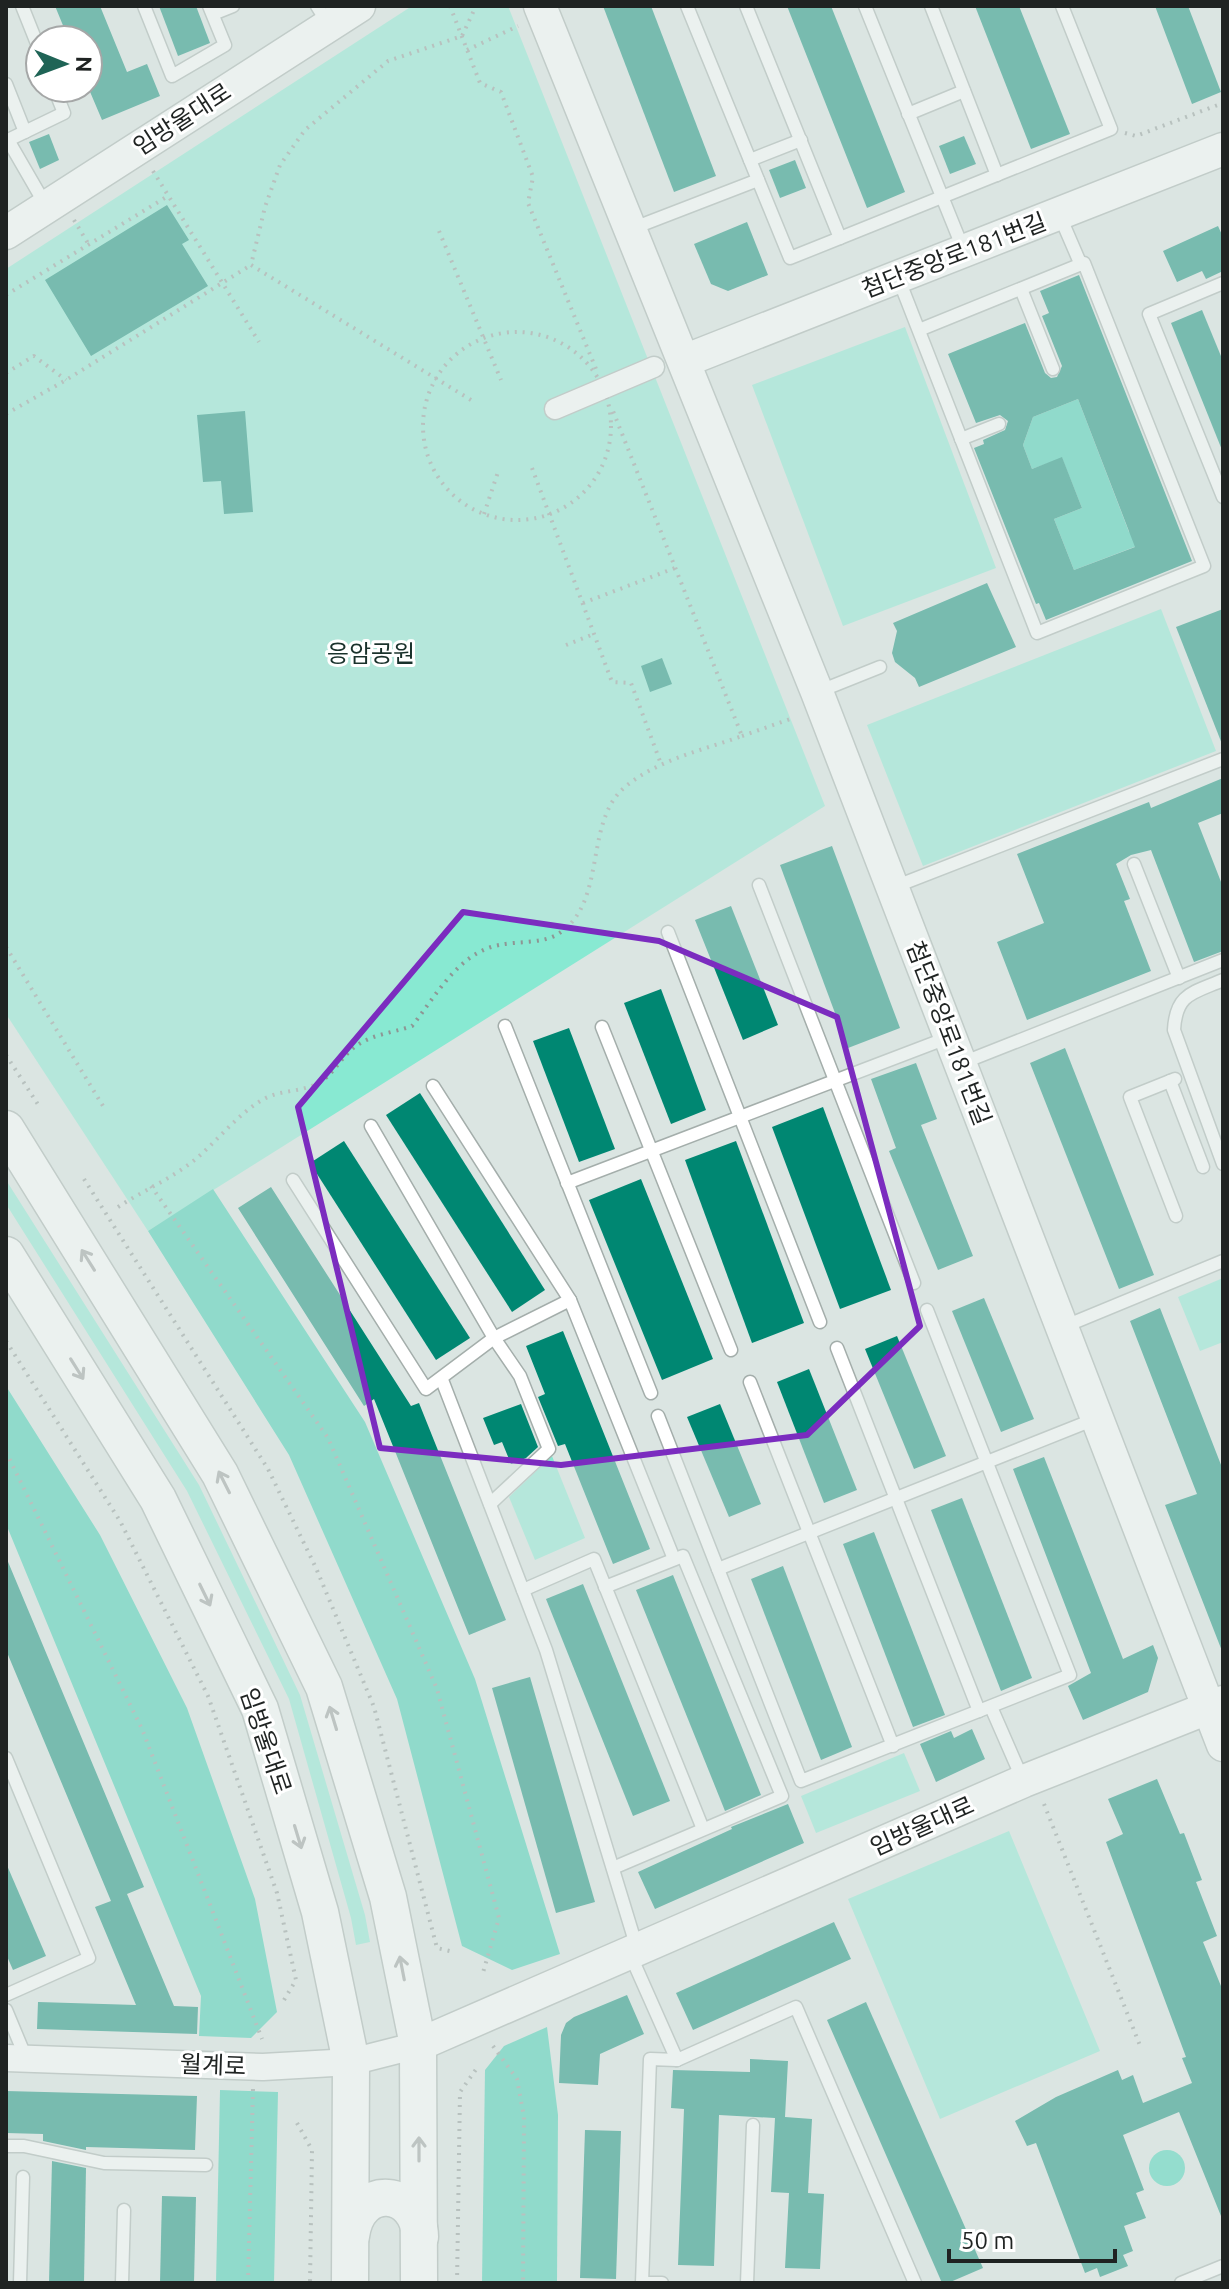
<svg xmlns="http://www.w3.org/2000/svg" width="1229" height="2289" font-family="Ubuntu,'Noto Sans KR',sans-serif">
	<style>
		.green { fill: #88e9d2 }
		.forest { fill: #36cdb0 }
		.water { fill: #3ed2b5 }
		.building { fill: #008772; fill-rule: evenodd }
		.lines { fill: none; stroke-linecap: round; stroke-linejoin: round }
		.service-casing { stroke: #a4aeab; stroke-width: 15 }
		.pedestrian-casing { stroke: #a4aeab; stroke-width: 23 }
		.minor-casing { stroke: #a4aeab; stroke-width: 29 }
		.tertiary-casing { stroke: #a4aeab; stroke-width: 35 }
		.secondary-casing { stroke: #a4aeab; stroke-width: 39 }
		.path { stroke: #8e9694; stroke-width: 4; stroke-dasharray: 2 6; stroke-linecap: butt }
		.service { stroke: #fff; stroke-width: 12 }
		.pedestrian { stroke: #fff; stroke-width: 20 }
		.minor { stroke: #fff; stroke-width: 26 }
		.tertiary { stroke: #fff; stroke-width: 32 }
		.secondary { stroke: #fff; stroke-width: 36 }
		.oneway { stroke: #9a9c9c }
		.marked { fill: none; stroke: #7b2cbf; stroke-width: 6; stroke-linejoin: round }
		.labels { text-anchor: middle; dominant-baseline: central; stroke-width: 6; stroke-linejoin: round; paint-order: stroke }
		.street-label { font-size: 24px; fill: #1f2322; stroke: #fff }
		.park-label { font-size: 24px; fill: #19312b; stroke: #fff }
	</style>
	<rect width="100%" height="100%" fill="#dbe5e2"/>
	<!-- green -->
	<g class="green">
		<path d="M412,6H508L825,806L148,1231L6,1014V269Z"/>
		<path d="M905,327L996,568L843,626L752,385Z"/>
		<path d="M1161,609L1216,751L923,866L867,725Z"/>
		<path d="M6,1180L199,1485L300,1695L365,1915L370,1942L356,1945L351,1918L289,1699L187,1491L6,1204Z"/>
		<path d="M1223,1278V1342L1200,1351L1178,1297Z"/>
		<path d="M552,1456L585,1538L535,1560L509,1497Z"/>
		<path d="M904,1753L920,1791L816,1833L801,1796Z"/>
		<path d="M1009,1831L1100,2051L940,2119L848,1899Z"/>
	</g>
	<!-- forest -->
	<g class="forest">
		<path d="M1078,399L1129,532L1158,538L1074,570L1054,519L1082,508L1062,458L1032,469L1023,445L1033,417Z"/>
		<path d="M213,1189L365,1422L475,1679L560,1954L512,1970L462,1946L397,1699L289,1455L148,1231Z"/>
		<path d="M6,1386L100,1535L187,1708L255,1899L277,2012L251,2038L199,2036L201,1996L6,1524Z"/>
		<path d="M547,2027L558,2115L557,2283H482L485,2070L504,2046Z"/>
		<path d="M220,2090L278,2092L274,2283H216Z"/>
	</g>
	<!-- water -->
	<circle class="water" cx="1167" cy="2168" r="18"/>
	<!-- building -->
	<g class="building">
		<path d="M55,6H100L127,72L147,64L160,96L102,120L88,87V40H69Z"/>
		<path d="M159,6H196L210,43L178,56Z"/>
		<path d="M603,6H651L716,176L674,192Z"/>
		<path d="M787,6H831L905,192L867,208Z"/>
		<path d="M975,6H1019L1070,134L1031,149Z"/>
		<path d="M1155,6H1188L1221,92L1192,104Z"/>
		<path d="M49,134L59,160L40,169L29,142Z"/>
		<path d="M964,136L976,164L950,174L939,146Z"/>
		<path d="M795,160L806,188L780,198L769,170Z"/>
		<path d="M167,205L189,240L182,244L208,286L91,356L45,280Z"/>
		<path d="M747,222L768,275L728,291L711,284L694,244Z"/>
		<path d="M1218,226L1223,237V271L1206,279L1202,271L1177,282L1163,251Z"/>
		<path d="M1079,275L1192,561L1046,620L1039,603L1036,604L974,448L984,444L983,440L1005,430L1008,421L1000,415L976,423L948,354L1025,323L1045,373L1051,378L1057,377L1062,366L1042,316L1049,313L1040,291ZM1078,399L1135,547L1074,570L1054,519L1082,508L1062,457L1032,469L1023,445L1033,417Z"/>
		<path d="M1202,310L1223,361L1222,450L1171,323Z"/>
		<path d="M245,411L253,512L224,514L221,481L203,482L197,415Z"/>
		<path d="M987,583L1016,647L919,687L915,678L895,662L892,653L897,631L893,623Z"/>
		<path d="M1223,609V744H1222L1176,627Z"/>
		<path d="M662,658L672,684L650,692L641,666Z"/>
		<path d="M1223,778V813L1198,823L1223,887V951L1194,962L1151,850L1131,855L1116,864L1130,899L1124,901L1151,971L1027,1020L997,942L1044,923L1017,854L1149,802L1151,808Z"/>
		<path d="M832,846L900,1028L848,1048L780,865Z"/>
		<path d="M731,906L778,1025L743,1040L695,920Z"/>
		<path d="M661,989L706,1110L671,1124L624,1003Z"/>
		<path d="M569,1028L615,1149L579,1162L533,1041Z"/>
		<path d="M1065,1048L1154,1275L1119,1289L1030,1063Z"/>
		<path d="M916,1063L937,1119L921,1125L973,1256L938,1270L889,1151L896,1148L871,1079Z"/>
		<path d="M420,1093L545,1290L512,1312L386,1115Z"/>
		<path d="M823,1107L891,1290L840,1309L772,1127Z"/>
		<path d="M344,1141L470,1338L436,1360L310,1163Z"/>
		<path d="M736,1141L804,1323L752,1343L685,1160Z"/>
		<path d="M641,1179L713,1359L662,1380L589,1200Z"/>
		<path d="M271,1187L411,1406L419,1403L506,1620L469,1635L374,1399L364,1406L238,1208Z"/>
		<path d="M984,1298L1034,1419L1001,1432L952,1311Z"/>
		<path d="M1160,1308L1223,1470L1222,1651L1165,1505L1197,1494L1130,1321Z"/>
		<path d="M563,1331L650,1549L613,1564L565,1444L558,1446L538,1397L545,1394L526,1346Z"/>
		<path d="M897,1336L946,1456L914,1469L865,1349Z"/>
		<path d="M809,1369L857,1490L824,1503L777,1382Z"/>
		<path d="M521,1404L538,1447L526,1458L511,1464L502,1442L494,1445L483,1418Z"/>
		<path d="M720,1404L761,1504L729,1517L687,1417Z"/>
		<path d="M1044,1457L1123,1659L1153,1645L1158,1658L1148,1692L1083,1720L1068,1686L1091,1673L1013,1469Z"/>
		<path d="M962,1498L1032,1678L1001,1691L931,1510Z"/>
		<path d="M874,1532L945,1715L913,1727L843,1544Z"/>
		<path d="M6,1557L144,1887L127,1894L174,2006L198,2007L197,2034L37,2029L38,2002L136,2005L95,1907L111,1901L6,1650Z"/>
		<path d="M783,1566L852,1747L821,1760L751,1579Z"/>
		<path d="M673,1575L761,1795L725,1811L636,1590Z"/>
		<path d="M583,1584L670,1801L633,1816L546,1599Z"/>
		<path d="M530,1677L595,1902L556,1913L492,1688Z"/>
		<path d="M972,1729L985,1759L936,1782L920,1744L951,1731L954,1738Z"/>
		<path d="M1157,1779L1180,1834L1184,1833L1202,1880L1196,1882L1217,1936L1203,1942L1223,1991V2221L1179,2112L1123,2135L1144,2190L1136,2193L1146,2218L1124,2226L1133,2251L1123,2255L1128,2266L1100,2277L1097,2268L1085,2273L1036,2143L1027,2146L1015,2121L1056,2097L1118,2070L1122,2080L1133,2075L1143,2103L1192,2083L1182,2058L1186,2057L1106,1842L1123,1834L1108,1799Z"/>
		<path d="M788,1804L804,1843L655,1909L638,1872L732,1829L731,1827Z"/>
		<path d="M6,1863L46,1956L13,1970L6,1954Z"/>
		<path d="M834,1922L851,1959L693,2030L676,1993Z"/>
		<path d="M627,1995L644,2034L600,2054L598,2085L559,2083L561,2035L566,2023L574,2017Z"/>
		<path d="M866,2002L983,2268L948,2283H942L827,2020Z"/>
		<path d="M750,2059L788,2061L785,2117L812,2119L808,2193L824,2194L820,2269L785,2268L789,2193L771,2192L775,2118L719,2115L714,2266L678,2265L684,2109L671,2108L673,2070L750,2072Z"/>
		<path d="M6,2091L197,2096L195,2150L86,2147V2150L43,2141V2134L6,2133Z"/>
		<path d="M585,2130L621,2131L616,2279L580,2278Z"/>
		<path d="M52,2161L86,2168L84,2283H49Z"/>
		<path d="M162,2196L196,2197L194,2283H160Z"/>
	</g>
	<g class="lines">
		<defs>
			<g id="service">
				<path d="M22,6L40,51"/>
				<path d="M144,6L172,76L225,45L209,6"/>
				<path d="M317,6L329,25"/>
				<path d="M687,6L790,258L840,238L746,6"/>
				<path d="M865,6L964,251"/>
				<path d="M931,6L997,175"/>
				<path d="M213,14L233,6"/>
				<path d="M6,84L25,132"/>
				<path d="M908,114L964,91"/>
				<path d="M8,140L45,204"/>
				<path d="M6,141L64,113L54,88"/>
				<path d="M750,160L801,140"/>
				<path d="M1059,214L1081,265"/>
				<path d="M631,229L758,180"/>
				<path d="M840,238L1111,129L1062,6"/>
				<path d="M899,280L1037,633L1204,566L1084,263L919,330"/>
				<path d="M1223,283L1149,314L1223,497"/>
				<path d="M1021,289L1053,369"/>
				<path d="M961,439L999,424"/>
				<path d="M820,691L880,667"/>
				<path d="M1134,864L1179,978"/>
				<path d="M759,885L914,1283"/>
				<path d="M894,887L1223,759"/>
				<path d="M668,932L820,1322"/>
				<path d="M1223,980C1193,993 1176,993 1174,1030L1223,1164"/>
				<path d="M505,1026L651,1393"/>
				<path d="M602,1027L731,1350"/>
				<path d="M962,1063L1223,960"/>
				<path d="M1175,1079L1170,1081L1203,1167"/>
				<path d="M1170,1081L1130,1097L1176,1216"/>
				<path d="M433,1086L570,1300L674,1559"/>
				<path d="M371,1126L494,1338L520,1376L549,1449L490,1504"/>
				<path d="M293,1180L426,1389L494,1338L570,1300"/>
				<path d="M567,1183L947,1038"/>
				<path d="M1063,1327L1223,1261"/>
				<path d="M837,1348L979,1711"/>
				<path d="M442,1380L546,1650L637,1948"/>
				<path d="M750,1382L893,1746"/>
				<path d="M658,1416L801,1781L1070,1675L927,1310"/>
				<path d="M718,1569L1095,1419"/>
				<path d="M605,1587L683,1556L782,1796L613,1868"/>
				<path d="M523,1590L594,1559L703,1829"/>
				<path d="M991,1707L1022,1778"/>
				<path d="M6,1758L89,1958L6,1995"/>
				<path d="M630,1954L677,2060L796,2007L915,2283"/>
				<path d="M6,2010L26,2058"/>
				<path d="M6,2146H24L104,2163L206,2165"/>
				<path d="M20,2283L23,2177"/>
				<path d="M122,2283L124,2210"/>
				<path d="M642,2283L650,2059L677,2060"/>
				<path d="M642,2283H662"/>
				<path d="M747,2283L753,2125"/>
				<path d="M1181,2283L1223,2266"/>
			</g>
			<path id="pedestrian" d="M555,409L654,367"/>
			<path id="minor" d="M6,2058L263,2067L351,2062L418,2045"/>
			<g id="tertiary">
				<path d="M540,6L817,692L1223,1745"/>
				<path d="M6,233L359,6"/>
				<path d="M684,361L1223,149"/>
				<path d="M418,2045L1024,1781L1223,1702"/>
			</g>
			<g id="secondary">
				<path d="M6,1129L220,1474L324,1687L388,1897L418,2045L419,2283"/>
				<path d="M6,1255L158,1499L260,1709L320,1912L351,2062L350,2283"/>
				<path d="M351,2236C358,2181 419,2189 420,2237"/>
			</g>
		</defs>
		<!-- service casing -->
		<use href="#service" class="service-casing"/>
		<!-- pedestrian casing -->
		<use href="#pedestrian" class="pedestrian-casing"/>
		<!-- minor casing -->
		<use href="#minor" class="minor-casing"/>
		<!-- tertiary casing -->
		<use href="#tertiary" class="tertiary-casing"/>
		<!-- secondary casing -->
		<use href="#secondary" class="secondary-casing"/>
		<!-- path -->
		<g class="path">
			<path d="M450,6L480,83L501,92L533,177L528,203L596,369"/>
			<path d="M467,50L518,26"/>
			<path d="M1125,133L1136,136L1223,103"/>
			<path d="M153,171L259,342"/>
			<path d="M74,220L89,245"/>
			<path d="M439,231L501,380"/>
			<path d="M6,295L168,196"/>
			<circle cx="517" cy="426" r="94"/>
			<path d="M6,373L34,356L66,380"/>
			<path d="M471,400L251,265L265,207L280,165L305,130L388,61L462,36L476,6"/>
			<path d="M6,414L66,380L251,265"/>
			<path d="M532,468L612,682L631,683L661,764"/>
			<path d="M484,514L498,472"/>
			<path d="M583,603L675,568"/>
			<path d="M566,645L594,634"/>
			<path d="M742,736L793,718"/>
			<path d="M6,947L103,1106"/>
			<path d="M6,1055L39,1106"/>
			<path d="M84,1179L268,1469L316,1568L374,1707L437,1948L454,1952"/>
			<path d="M151,1186L328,1438L437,1689L499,1918L482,1976"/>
			<path d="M118,1207C144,1190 173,1178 197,1158C219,1139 237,1115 262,1100C280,1089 302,1093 320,1082C333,1074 339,1061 350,1051C368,1034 390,1034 412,1026C436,996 458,953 499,945C517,941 542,944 558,934C608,903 583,822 625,787C657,760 703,750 742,736L611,406"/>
			<path d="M6,1341L120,1521L208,1696L277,1893L296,1980L284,2000"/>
			<path d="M6,1452L142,1729L262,2039"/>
			<path d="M1044,1804L1141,2048"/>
			<path d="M493,2046L517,2079L524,2117L523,2283"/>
			<path d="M297,2123L312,2150L310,2283"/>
			<path d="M248,2283L253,2089"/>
			<path d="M457,2283L460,2092L477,2068"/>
		</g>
		<!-- service -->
		<use href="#service" class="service"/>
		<!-- pedestrian -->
		<use href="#pedestrian" class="pedestrian"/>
		<!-- minor -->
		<use href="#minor" class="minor"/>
		<!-- tertiary -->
		<use href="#tertiary" class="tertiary"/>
		<!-- secondary -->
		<use href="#secondary" class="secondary"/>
	</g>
	<!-- one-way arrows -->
	<defs><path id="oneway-shaft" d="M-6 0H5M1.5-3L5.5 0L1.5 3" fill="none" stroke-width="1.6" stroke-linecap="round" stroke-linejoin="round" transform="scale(2)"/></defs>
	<g class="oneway">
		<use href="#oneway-shaft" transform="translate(88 1260) rotate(-122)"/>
		<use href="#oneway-shaft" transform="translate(77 1369) rotate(58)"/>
		<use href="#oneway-shaft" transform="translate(224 1482) rotate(-117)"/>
		<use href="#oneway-shaft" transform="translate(205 1595) rotate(64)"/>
		<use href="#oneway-shaft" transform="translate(333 1718) rotate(-107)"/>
		<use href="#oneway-shaft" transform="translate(298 1837) rotate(73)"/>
		<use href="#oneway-shaft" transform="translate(402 1968) rotate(-101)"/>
		<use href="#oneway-shaft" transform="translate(419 2149) rotate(-90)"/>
	</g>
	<!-- marked area -->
	<path d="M0 0H1229V2289H0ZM463,912L659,941L837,1017L920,1326L807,1435L561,1465L380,1448L298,1107Z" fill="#dbe5e2" fill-opacity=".55" fill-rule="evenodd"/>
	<path class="marked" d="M463,912L659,941L837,1017L920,1326L807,1435L561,1465L380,1448L298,1107Z"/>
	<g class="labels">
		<!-- street labels -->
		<g class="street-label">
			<text transform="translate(182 119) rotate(-33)">임방울대로</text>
			<text transform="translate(954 255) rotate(-21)">첨단중앙로181번길</text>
			<text transform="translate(949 1033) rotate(69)">첨단중앙로181번길</text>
			<text transform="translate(266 1741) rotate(71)">임방울대로</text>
			<text transform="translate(922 1826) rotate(-24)">임방울대로</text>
			<text transform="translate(213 2065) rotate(2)">월계로</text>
		</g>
		<!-- park labels -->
		<g class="park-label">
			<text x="371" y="653">응암공원</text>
		</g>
	</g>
	<!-- border -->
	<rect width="1229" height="2289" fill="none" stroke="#1f2322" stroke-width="16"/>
	<!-- north arrow -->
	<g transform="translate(64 64) rotate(91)"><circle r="38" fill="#ffffff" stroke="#a5a7a7" stroke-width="2"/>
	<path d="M0-6L14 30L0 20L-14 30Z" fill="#1f6456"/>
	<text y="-12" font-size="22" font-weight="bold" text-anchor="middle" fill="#1f2322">N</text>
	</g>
	<!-- scale -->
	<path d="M949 2249v12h166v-12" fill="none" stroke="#1f2322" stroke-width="4"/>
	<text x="961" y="2249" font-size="24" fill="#1f2322" stroke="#ffffff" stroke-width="6" paint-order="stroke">50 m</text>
</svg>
